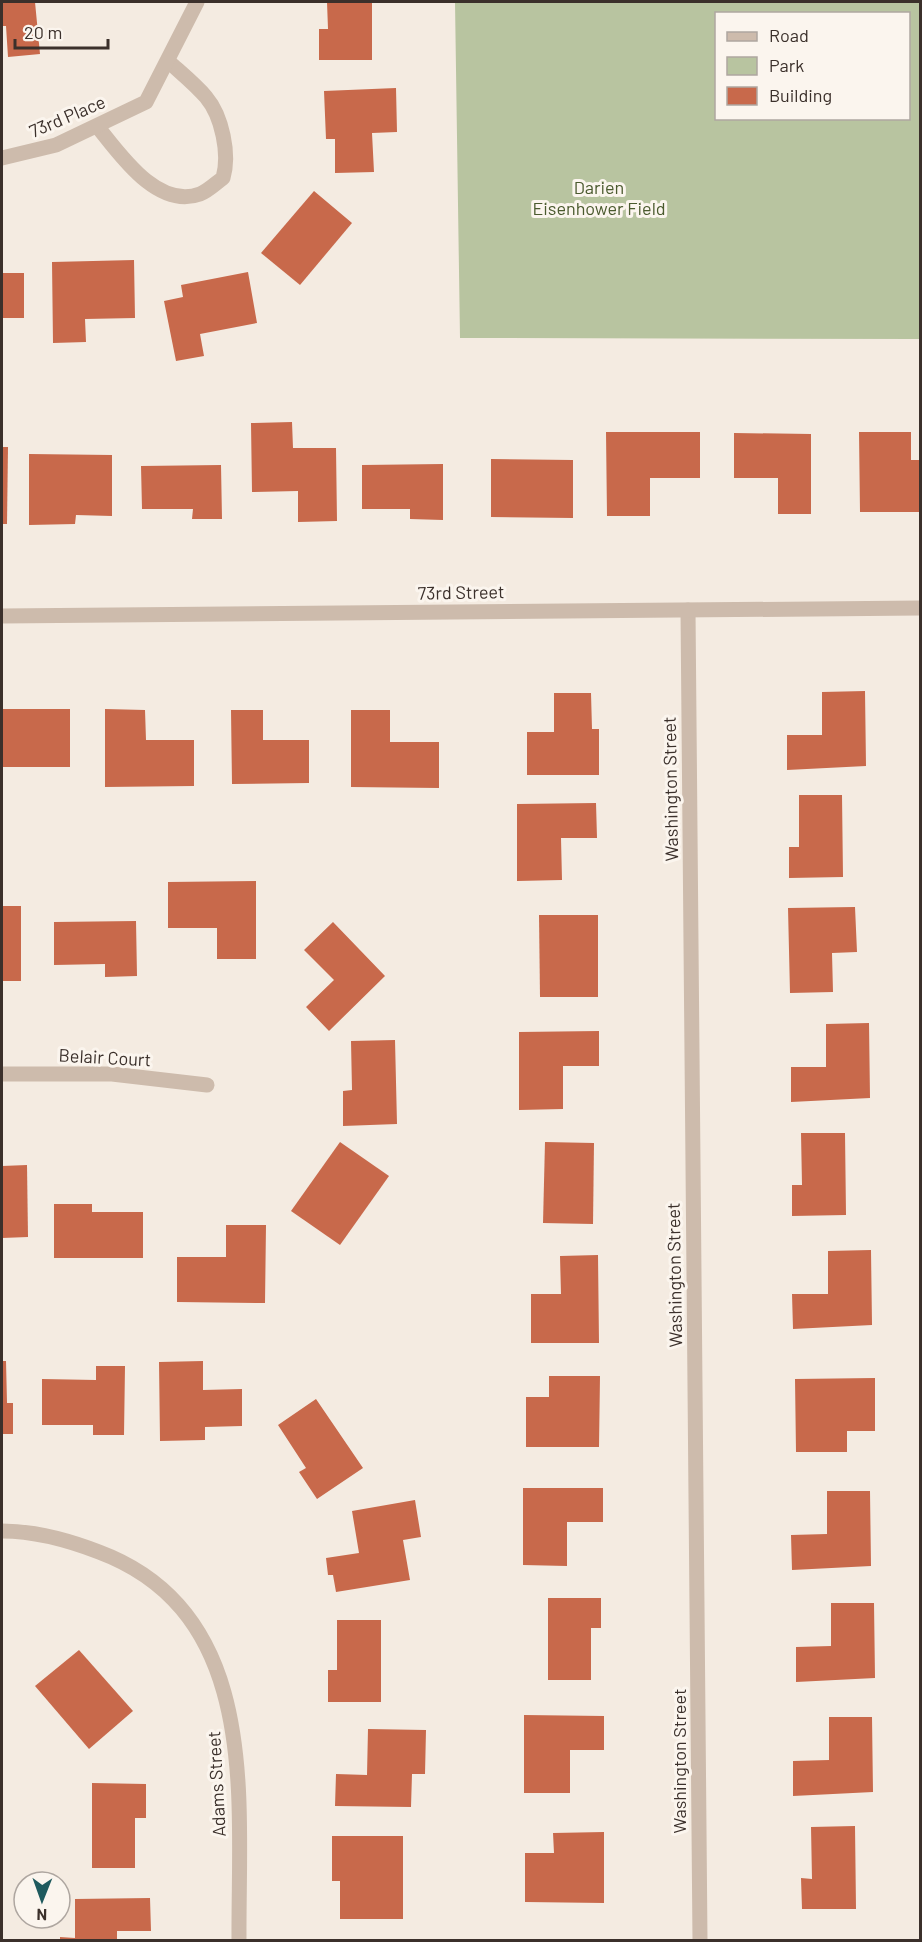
<svg xmlns="http://www.w3.org/2000/svg" width="922" height="1942" font-family="Barlow,sans-serif">
	<style>
		.green { fill: #b8c4a0; fill-rule: evenodd }
		.building { fill: #c8694b }
		.lines { fill: none; stroke-linecap: round; stroke-linejoin: round }
		.service { stroke: #cdbbac; stroke-width: 15 }
		.minor { stroke: #cdbbac; stroke-width: 15 }
		.labels { text-anchor: middle; dominant-baseline: central; stroke-width: 6; stroke-linejoin: round; paint-order: stroke }
		.street-label { font-size: 18px; fill: #3b302b; stroke: #fbf5ee }
		.park-label { font-size: 18px; fill: #4a5a2e; stroke: #fbf5ee }
	</style>
	<rect width="100%" height="100%" fill="#f4ebe1"/>
	<!-- green -->
	<path class="green" d="M455,2H920V339L460,338ZM716,14H908V118H716Z"/>
	<!-- building -->
	<g class="building">
		<path d="M2,2H35L40,54L8,57L6,26H2Z"/>
		<path d="M327,2H372V60H319V29H328Z"/>
		<path d="M396,88L397,132L372,133L374,172L335,173V139H326L324,91Z"/>
		<path d="M314,191L352,223L300,285L261,253Z"/>
		<path d="M134,260L135,318L85,319L86,342L53,343L52,262Z"/>
		<path d="M248,272L257,323L200,334L204,356L176,361L164,301L183,297L181,285Z"/>
		<rect x="2" y="273" width="22" height="45"/>
		<path d="M292,422L293,448H336L337,521L298,522V491L252,492L251,423Z"/>
		<path d="M606,432H700V478H650V516H607Z"/>
		<path d="M859,432H911V460H920V512H860Z"/>
		<path d="M734,433L811,434V514H778V478H734Z"/>
		<path d="M2,447H8L7,524H2Z"/>
		<path d="M29,454L112,455V516L76,515L75,524L29,525Z"/>
		<path d="M491,459L573,460V518L491,517Z"/>
		<path d="M443,464V520L410,519V509H362V465Z"/>
		<path d="M221,465L222,519H192L193,509H142L141,466Z"/>
		<path d="M865,691L866,766L787,770V735H822V692Z"/>
		<path d="M554,693H591L592,729H599V775H527V732H554Z"/>
		<rect x="2" y="709" width="68" height="58"/>
		<path d="M105,709L145,710L146,740H194V786L105,787Z"/>
		<path d="M231,710H263V740H309V783L232,784Z"/>
		<path d="M351,710H390V742H439V788L351,787Z"/>
		<path d="M799,795H842L843,877L789,878V847H799Z"/>
		<path d="M596,803L597,838H561L562,880L517,881V804Z"/>
		<path d="M256,881V959H217V928H168V882Z"/>
		<rect x="2" y="906" width="19" height="75"/>
		<path d="M855,907L857,952L832,953L833,992L790,993L788,908Z"/>
		<path d="M539,915H598V997H540Z"/>
		<path d="M136,921L137,976L105,977V964L54,965V922Z"/>
		<path d="M333,922L385,976L329,1031L306,1007L334,980L304,950Z"/>
		<path d="M869,1023L870,1098L791,1102V1067H826V1024Z"/>
		<path d="M599,1031V1066H563V1109L519,1110V1032Z"/>
		<path d="M395,1040L397,1124L343,1126V1091L352,1090L351,1041Z"/>
		<path d="M801,1133H845L846,1215L792,1216V1185H802Z"/>
		<path d="M340,1142L389,1176L340,1245L291,1211Z"/>
		<path d="M545,1142L594,1143L593,1224L543,1223Z"/>
		<path d="M27,1165L28,1237L2,1238V1166Z"/>
		<path d="M54,1204H92V1212H143V1258H54Z"/>
		<path d="M226,1225H266L265,1303L177,1302V1257H226Z"/>
		<path d="M871,1250L872,1325L793,1329L792,1294H828V1251Z"/>
		<path d="M598,1255L599,1343H531V1294H561L560,1256Z"/>
		<path d="M2,1361H6L7,1403H13V1434H2Z"/>
		<path d="M203,1361V1390L242,1389V1426L205,1427V1440L160,1441L159,1362Z"/>
		<path d="M96,1366H125L124,1435H93V1425H42V1379L96,1380Z"/>
		<path d="M549,1376H600L599,1447H526V1397H549Z"/>
		<path d="M875,1378V1431H847V1452H796L795,1379Z"/>
		<path d="M316,1399L363,1468L317,1499L299,1472L306,1468L278,1425Z"/>
		<path d="M523,1488H603V1522H567V1566L523,1565Z"/>
		<path d="M827,1491H870L871,1566L792,1570L791,1535L827,1534Z"/>
		<path d="M415,1500L421,1537L403,1540L410,1580L336,1592L333,1575H328L326,1558L359,1553L352,1511Z"/>
		<path d="M548,1598H601V1628H591V1680H548Z"/>
		<path d="M831,1603H874L875,1678L796,1682V1647L831,1646Z"/>
		<path d="M337,1620H381V1702H328V1670H337Z"/>
		<path d="M79,1650L133,1711L89,1749L35,1686Z"/>
		<path d="M524,1715L604,1716V1750H570V1793H524Z"/>
		<path d="M829,1717H872L873,1792L793,1796V1761L829,1760Z"/>
		<path d="M368,1729L426,1730L425,1774H412L411,1807L335,1806L336,1774L367,1775Z"/>
		<path d="M92,1783L146,1784V1818H135V1868H92Z"/>
		<path d="M855,1826L856,1909H802L801,1878L812,1879L811,1827Z"/>
		<path d="M604,1832V1903L525,1902V1853H554L553,1833Z"/>
		<path d="M332,1836H403V1919H340V1881H332Z"/>
		<path d="M150,1898L151,1931H117V1940H60V1937L75,1938V1899Z"/>
	</g>
	<g class="lines">
		<!-- service -->
		<path class="service" d="M97,126C119,153 157,210 200,194C208,191 216,183 223,178C230,154 222,116 206,97C195,84 180,72 168,61"/>
		<!-- minor -->
		<g class="minor">
			<path d="M2,158L56,145L146,102L197,2"/>
			<path d="M688,610L700,1940"/>
			<path d="M2,616L920,608"/>
			<path d="M2,1074H112L207,1085"/>
			<path d="M2,1531C35,1531 68,1540 99,1552C262,1613 238,1800 239,1940"/>
		</g>
	</g>
	<g class="labels">
		<!-- street labels -->
		<g class="street-label">
			<text transform="translate(67 116) rotate(-23)">73rd Place</text>
			<text transform="translate(461 592) rotate(-1)">73rd Street</text>
			<text transform="translate(670 789) rotate(-91)">Washington Street</text>
			<text transform="translate(105 1057) rotate(3)">Belair Court</text>
			<text transform="translate(674 1275) rotate(-91)">Washington Street</text>
			<text transform="translate(679 1761) rotate(-90)">Washington Street</text>
			<text transform="translate(216 1784) rotate(-93)">Adams Street</text>
		</g>
		<!-- park labels -->
		<g class="park-label">
			<text x="599" y="187">Darien<tspan x="599" dy="21">Eisenhower Field</tspan></text>
		</g>
	</g>
	<!-- border -->
	<rect width="922" height="1942" fill="none" stroke="#3b302b" stroke-width="6"/>
	<!-- legend -->
	<rect x="715" y="12" width="195" height="108" fill="#fbf5ee" stroke="#aea6a0" stroke-width="1.5"/>
	<rect x="727" y="32" width="30" height="9" fill="#cdbbac" stroke="#aea6a0" stroke-width="1.5"/>
	<text x="769" y="42" font-size="18" fill="#3b302b">Road</text>
	<rect x="727" y="57" width="30" height="18" fill="#b8c4a0" stroke="#aea6a0" stroke-width="1.5"/>
	<text x="769" y="72" font-size="18" fill="#3b302b">Park</text>
	<rect x="727" y="87" width="30" height="18" fill="#c8694b" stroke="#aea6a0" stroke-width="1.5"/>
	<text x="769" y="102" font-size="18" fill="#3b302b">Building</text>
	<!-- north arrow -->
	<g transform="translate(42 1900) rotate(181)"><circle r="28" fill="#fbf5ee" stroke="#aea6a0" stroke-width="1.5"/>
	<path d="M0-4.5L10 22L0 15L-10 22Z" fill="#1f5a5e"/>
	<text y="-9" font-size="16" font-weight="bold" text-anchor="middle" fill="#3b302b">N</text>
	</g>
	<!-- scale -->
	<path d="M15 39v9h93v-9" fill="none" stroke="#3b302b" stroke-width="3"/>
	<text x="24" y="39" font-size="18" fill="#3b302b" stroke="#fbf5ee" stroke-width="4.5" paint-order="stroke">20 m</text>
</svg>
